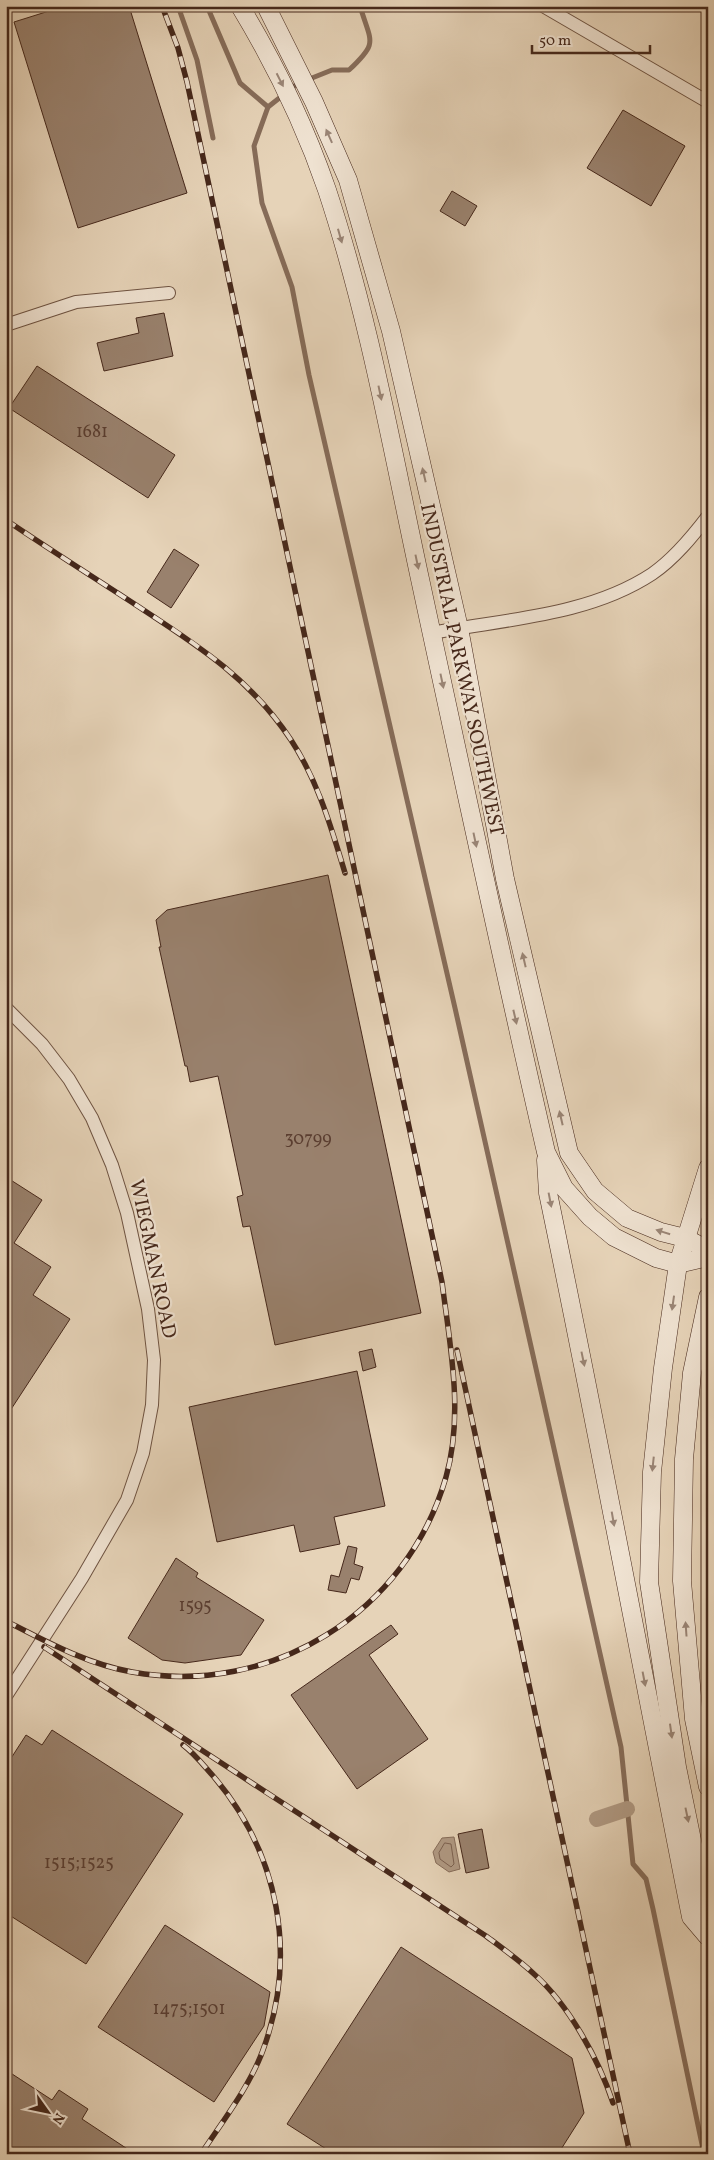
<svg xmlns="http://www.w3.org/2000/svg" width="714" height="2160" font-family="Vollkorn,serif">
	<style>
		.water { fill: #b09983; stroke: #866c59 }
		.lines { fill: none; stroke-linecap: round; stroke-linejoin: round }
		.shore { stroke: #7b604f; stroke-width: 1 }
		.stream { stroke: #866c59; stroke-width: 5 }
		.canal { stroke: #b09983; stroke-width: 16 }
		.building { fill: #99816d; stroke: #46281b }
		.minor-casing { stroke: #6e5342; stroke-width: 14 }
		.secondary-casing { stroke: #46281b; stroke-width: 19 }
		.minor { stroke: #efe2d1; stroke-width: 12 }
		.secondary { stroke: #efe2d1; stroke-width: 18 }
		.rail-casing { stroke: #46281b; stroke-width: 5.5 }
		.rail { stroke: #efe2d1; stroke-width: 4; stroke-dasharray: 11; stroke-linecap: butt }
		.oneway { fill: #9a8576 }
		.labels { text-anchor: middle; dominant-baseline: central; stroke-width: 4.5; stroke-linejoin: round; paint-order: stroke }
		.number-label { font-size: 18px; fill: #5b3e30 }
		.street-label { font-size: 20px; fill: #46281b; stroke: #efe2d1 }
	</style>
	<rect width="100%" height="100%" fill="#e6d3b8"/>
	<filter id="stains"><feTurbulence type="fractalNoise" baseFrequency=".004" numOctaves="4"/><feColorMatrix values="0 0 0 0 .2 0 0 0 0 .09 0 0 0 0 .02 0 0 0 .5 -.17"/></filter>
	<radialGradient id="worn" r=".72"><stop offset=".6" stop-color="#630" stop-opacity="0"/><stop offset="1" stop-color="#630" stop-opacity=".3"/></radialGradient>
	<!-- water -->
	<path class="water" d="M454,1837L460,1869L449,1872L436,1863L433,1852L442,1838Z"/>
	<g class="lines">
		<!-- shore -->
		<path class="shore" d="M445,1843L451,1844L454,1864L451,1867L440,1859L439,1853Z"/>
		<!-- stream -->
		<g class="stream">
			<path d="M178,6L197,60L213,138"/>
			<path d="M207,6L240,83L268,107"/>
			<path d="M360,6C371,43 379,42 349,70H332L297,84L268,107L254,146L262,203L292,287L309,375L455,1008L621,1747L633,1864L646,1879L653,1909L704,2154"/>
		</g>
		<!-- canal -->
		<path class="canal" d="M597,1819L627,1809"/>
	</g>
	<!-- building -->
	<g class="building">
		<path d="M65,6H129L187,193L78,228L14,22Z"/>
		<path d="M623,110L685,146L651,206L587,168Z"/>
		<path d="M452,191L477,206L465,226L440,211Z"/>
		<path d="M164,313L173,356L104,371L97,343L139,333L136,318Z"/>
		<path d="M37,366L175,455L148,498L9,408Z"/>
		<path d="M174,549L199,565L171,608L147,592Z"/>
		<path d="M328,875L421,1313L275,1345L250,1226L243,1227L237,1197L243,1195L218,1076L190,1082L187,1066H185L159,947H161L156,920L167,910Z"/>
		<path d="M6,1177L42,1200L14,1243L51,1267L33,1295L70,1319L6,1417Z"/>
		<path d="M372,1349L376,1367L363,1371L359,1352Z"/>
		<path d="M357,1371L385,1506L334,1517L340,1544L300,1552L294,1525L217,1542L189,1407Z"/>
		<path d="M348,1546L357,1548L354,1564L363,1567L359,1580L351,1578L346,1593L328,1590L331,1575L339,1577Z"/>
		<path d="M176,1558L198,1573L196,1577L264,1620L241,1655L185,1663L162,1660L128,1638Z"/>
		<path d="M391,1625L398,1634L369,1655L428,1739L357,1789L291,1695Z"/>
		<path d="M52,1730L183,1814L86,1964L6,1913V1766L26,1735L42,1745Z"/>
		<path d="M482,1829L489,1868L466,1873L458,1834Z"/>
		<path d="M165,1925L270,1992L264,2026L214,2102L98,2027Z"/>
		<path d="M401,1947L572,2058L584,2113L558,2154H334L287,2124Z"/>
		<path d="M6,2070L52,2100L59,2090L88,2109L82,2119L135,2154H6Z"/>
	</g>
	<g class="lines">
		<defs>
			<g id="minor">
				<path d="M543,6L708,102"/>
				<path d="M6,325L76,302L169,293"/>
				<path d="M432,633C505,619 588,616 652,574C674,559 692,537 708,516"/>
				<path d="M6,1008L42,1044L69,1079L92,1118L112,1165L127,1213L148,1309L154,1360L152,1405L143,1453L127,1500L82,1578L6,1696"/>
			</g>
			<g id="secondary">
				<path d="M240,6C275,64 305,126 327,190C369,317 392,449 420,579C461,770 502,961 546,1152L564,1188L590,1217L614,1237L656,1258L678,1264L708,1257"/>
				<path d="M266,6L314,102L348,180L391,331L459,628L505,879L569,1153L595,1191L627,1218L661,1232L685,1238L708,1250"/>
				<path d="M546,1160L548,1193C598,1433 643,1675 691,1917L708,1937"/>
				<path d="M708,1168L678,1264L663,1368L652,1472L649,1582L677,1767L708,1918"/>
				<path d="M708,1297L692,1373L684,1459L682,1581L694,1719L708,1787"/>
			</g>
		</defs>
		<!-- minor casing -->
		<use href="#minor" class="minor-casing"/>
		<!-- secondary casing -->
		<use href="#secondary" class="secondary-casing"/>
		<!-- minor -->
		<use href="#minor" class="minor"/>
		<!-- secondary -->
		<use href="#secondary" class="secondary"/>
		<defs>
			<g id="rail">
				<path d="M6,520C49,549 93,577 136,605C197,645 250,678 291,740C318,781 331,827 345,873"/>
				<path d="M457,1350L630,2154"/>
				<path d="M6,1621C47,1642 87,1664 132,1672C271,1697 407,1613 446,1477C464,1414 450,1346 442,1282L187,82L178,48L162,6"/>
				<path d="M44,1647L486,1936C502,1948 519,1960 534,1974C569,2005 599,2060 613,2103"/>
				<path d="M183,1745C195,1754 204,1766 214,1777C279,1854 298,1955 263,2050C250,2086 222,2122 201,2154"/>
			</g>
		</defs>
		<!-- rail casing -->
		<use href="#rail" class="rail-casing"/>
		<!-- rail -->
		<use href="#rail" class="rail"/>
	</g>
	<!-- one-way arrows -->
	<defs><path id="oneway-solid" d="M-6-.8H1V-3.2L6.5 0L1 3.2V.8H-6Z" transform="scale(1.25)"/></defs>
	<g class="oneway">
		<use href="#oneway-solid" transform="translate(280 80) rotate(63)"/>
		<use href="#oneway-solid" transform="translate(329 136) rotate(-114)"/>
		<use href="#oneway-solid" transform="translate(340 236) rotate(74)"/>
		<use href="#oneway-solid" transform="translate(380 393) rotate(78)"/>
		<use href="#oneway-solid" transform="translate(424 475) rotate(-103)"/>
		<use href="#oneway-solid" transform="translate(417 562) rotate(78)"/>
		<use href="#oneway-solid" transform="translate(442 681) rotate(78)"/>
		<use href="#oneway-solid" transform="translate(475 840) rotate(78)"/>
		<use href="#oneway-solid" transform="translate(524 960) rotate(-103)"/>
		<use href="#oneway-solid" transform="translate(515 1017) rotate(77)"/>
		<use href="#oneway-solid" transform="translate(561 1118) rotate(-103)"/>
		<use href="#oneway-solid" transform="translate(550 1200) rotate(79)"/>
		<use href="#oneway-solid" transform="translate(663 1232) rotate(-162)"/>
		<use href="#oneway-solid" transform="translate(673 1303) rotate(98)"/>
		<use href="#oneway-solid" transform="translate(583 1359) rotate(78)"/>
		<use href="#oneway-solid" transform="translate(653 1464) rotate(96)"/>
		<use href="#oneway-solid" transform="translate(613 1519) rotate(80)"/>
		<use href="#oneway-solid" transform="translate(686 1629) rotate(-94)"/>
		<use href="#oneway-solid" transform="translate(644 1679) rotate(79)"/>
		<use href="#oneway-solid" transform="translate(671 1731) rotate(82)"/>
		<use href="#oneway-solid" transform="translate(687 1815) rotate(78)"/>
	</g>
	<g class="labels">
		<!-- number labels -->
		<g class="number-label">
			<text x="92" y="432">1681</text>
			<text x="308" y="1139">30799</text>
			<text x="195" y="1606">1595</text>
			<text x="79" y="1863">1515;1525</text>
			<text x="189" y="2009">1475;1501</text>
		</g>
		<!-- street labels -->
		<g class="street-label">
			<text transform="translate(461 670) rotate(78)">INDUSTRIAL PARKWAY SOUTHWEST</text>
			<text transform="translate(152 1259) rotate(78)">WIEGMAN ROAD</text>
		</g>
	</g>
	<!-- margin -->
	<rect width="714" height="2160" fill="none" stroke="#e6d3b8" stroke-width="25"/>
	<rect x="8" y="8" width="699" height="2145" fill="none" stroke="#46281b" stroke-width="2.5"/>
	<rect x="12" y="12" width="689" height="2135" fill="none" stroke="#46281b"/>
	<!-- north arrow -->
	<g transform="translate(48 2112) rotate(123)" stroke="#efe2d1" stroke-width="4" paint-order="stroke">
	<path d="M0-4L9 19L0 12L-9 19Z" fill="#46281b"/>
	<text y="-8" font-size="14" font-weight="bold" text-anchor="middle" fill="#46281b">N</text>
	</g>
	<!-- scale -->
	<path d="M532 45v8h118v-8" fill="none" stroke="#46281b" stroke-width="2.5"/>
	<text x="539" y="45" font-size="15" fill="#46281b" stroke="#efe2d1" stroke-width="4" paint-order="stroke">50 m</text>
	<rect width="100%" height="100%" filter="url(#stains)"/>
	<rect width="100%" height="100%" fill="url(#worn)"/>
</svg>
